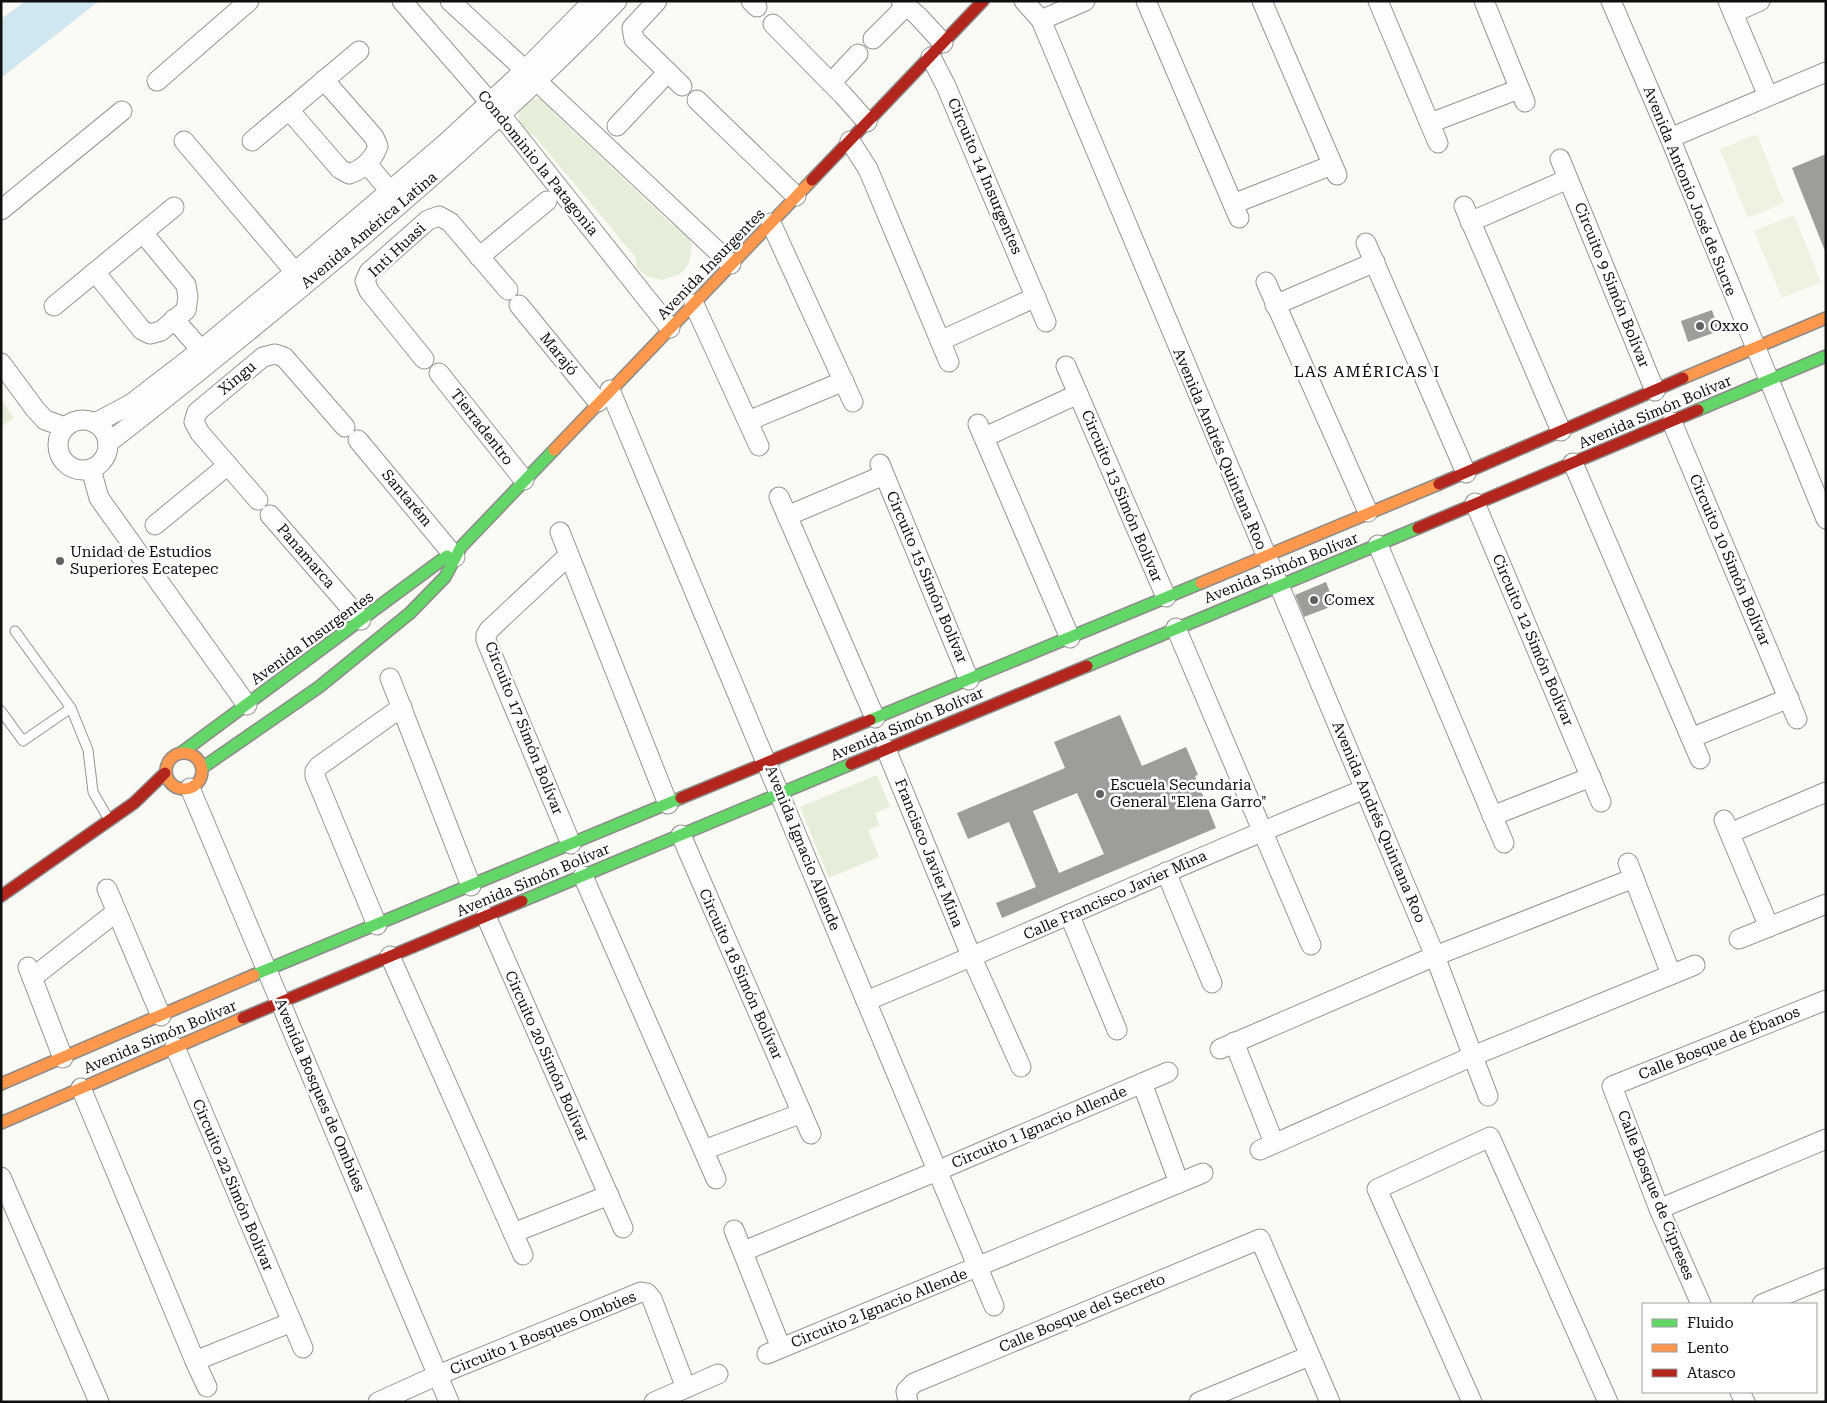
<svg xmlns="http://www.w3.org/2000/svg" width="1827" height="1403" font-family="'Roboto Serif',serif">
	<style>
		.green { fill: #e5eed8 }
		.pitch { fill: #eef3e1 }
		.water { fill: #d0e6f1 }
		.building { fill: #9f9d9a; fill-rule: evenodd }
		.lines { fill: none; stroke-linecap: round; stroke-linejoin: round }
		.lane-casing { stroke: #959593; stroke-width: 11 }
		.street-casing { stroke: #959593; stroke-width: 21 }
		.fast-casing { stroke: #8c8b89; stroke-width: 14 }
		.slow-casing { stroke: #8c8b89; stroke-width: 14 }
		.jam-casing { stroke: #8c8b89; stroke-width: 14 }
		.lane { stroke: #fefefe; stroke-width: 9 }
		.street { stroke: #fefefe; stroke-width: 19 }
		.fast { stroke: #63d668; stroke-width: 11 }
		.slow { stroke: #ff974d; stroke-width: 11 }
		.jam { stroke: #b3261e; stroke-width: 11 }
		.poi-dot { fill: #626160; stroke: #fff; stroke-width: 2 }
		.labels { text-anchor: middle; dominant-baseline: central; stroke-width: 5; stroke-linejoin: round; paint-order: stroke }
		.street-label { font-size: 15px; fill: #0f0f0f; stroke: #fff }
		.poi-label { font-size: 15px; fill: #0f0f0f; stroke: #fff; text-anchor: start }
		.neighbourhood-label { font-size: 16px; letter-spacing: 1px; fill: #0f0f0f; stroke: #fff }
	</style>
	<rect width="100%" height="100%" fill="#fbfaf5"/>
	<!-- green -->
	<g class="green">
		<path d="M541,98L552,104L553,112L671,224L683,226L692,245L689,264L680,274L662,280L648,277L637,268L636,258L533,134L522,132C516,111 517,101 541,98Z"/>
		<path d="M1,399L14,418L1,427Z"/>
		<path d="M877,775L890,807L875,813L879,825L868,830L879,857L829,878L800,807Z"/>
	</g>
	<!-- pitch -->
	<g class="pitch">
		<path d="M1757,134L1784,203L1748,218L1720,149Z"/>
		<path d="M1794,215L1821,282L1782,298L1754,231Z"/>
	</g>
	<!-- water -->
	<path class="water" d="M26,1H99L1,78V19Z"/>
	<!-- building -->
	<g class="building">
		<path d="M1826,154V251H1825L1792,168Z"/>
		<path d="M1712,310L1719,331L1688,342L1681,321Z"/>
		<path d="M1326,582L1335,605L1304,617L1295,595Z"/>
		<path d="M1120,715L1142,766L1186,747L1198,775L1195,776L1216,828L1002,918L996,903L1036,887L1009,822L968,839L957,813L1065,768L1054,742ZM1077,793L1104,854L1059,873L1033,811Z"/>
	</g>
	<g class="lines">
		<defs>
			<g id="lane">
				<path d="M15,631L71,708L88,750L93,792L108,818"/>
				<path d="M1,711L23,741L71,708"/>
			</g>
			<g id="street">
				<path d="M402,1L501,115L670,328"/>
				<path d="M450,1L525,70L731,264"/>
				<path d="M657,1L632,28L634,39L682,86"/>
				<path d="M751,1L757,7"/>
				<path d="M901,1L918,16L943,43"/>
				<path d="M1024,1L1041,20L1435,956L1488,1096"/>
				<path d="M1146,1L1239,218"/>
				<path d="M1262,1L1337,175"/>
				<path d="M1378,1L1438,143"/>
				<path d="M1484,1L1525,102"/>
				<path d="M1611,1L1670,138L1826,519"/>
				<path d="M1728,1L1768,96"/>
				<path d="M1733,13L1760,1"/>
				<path d="M1041,20L1085,1"/>
				<path d="M773,24L842,94L867,122"/>
				<path d="M873,39L906,6"/>
				<path d="M931,57L946,86L1046,322"/>
				<path d="M157,81L249,1"/>
				<path d="M831,83L858,54"/>
				<path d="M697,100L796,196"/>
				<path d="M289,110L340,169L349,174C364,169 373,160 378,146L374,137L324,80"/>
				<path d="M1430,123L1519,89"/>
				<path d="M617,126L668,72"/>
				<path d="M1670,138L1826,72"/>
				<path d="M184,141L295,272"/>
				<path d="M252,141L359,51"/>
				<path d="M850,141L868,169L949,362"/>
				<path d="M1560,159L1655,391"/>
				<path d="M367,164L390,191"/>
				<path d="M1233,204L1332,165"/>
				<path d="M1464,206L1561,431"/>
				<path d="M1,210L122,111"/>
				<path d="M1470,222L1568,179"/>
				<path d="M771,223L853,402"/>
				<path d="M1366,243L1466,473"/>
				<path d="M479,257L547,201"/>
				<path d="M95,272L142,330L150,334L161,331L186,310L188,297L186,285L143,233"/>
				<path d="M1266,282L1368,512"/>
				<path d="M694,304L759,446"/>
				<path d="M519,305L598,402"/>
				<path d="M1275,305L1375,262"/>
				<path d="M54,306L174,207"/>
				<path d="M174,319L201,350"/>
				<path d="M940,341L1036,297"/>
				<path d="M424,359L369,291L365,281L369,272L428,220L439,216L450,222L508,290"/>
				<path d="M1,363L35,409L45,420L65,427"/>
				<path d="M1066,366L1166,597"/>
				<path d="M439,373L524,480"/>
				<path d="M610,390L994,1306"/>
				<circle cx="83" cy="445" r="25"/>
				<path d="M748,421L844,381"/>
				<path d="M1672,422L1797,719"/>
				<path d="M95,423L131,404L201,350L295,272L446,143L525,70L593,1"/>
				<path d="M978,424L1070,638"/>
				<path d="M985,437L1078,394"/>
				<path d="M358,440L455,557"/>
				<path d="M108,443C188,381 266,317 344,252C438,172 531,91 617,1"/>
				<path d="M1573,463L1700,759"/>
				<path d="M880,464L969,680"/>
				<path d="M91,469L99,498L247,705"/>
				<path d="M779,497L875,718"/>
				<path d="M258,500L200,433L194,422L197,412L263,357L275,354L284,357L345,427"/>
				<path d="M1475,503L1601,802"/>
				<path d="M270,515L361,620"/>
				<path d="M787,516L884,475"/>
				<path d="M155,525L228,465"/>
				<path d="M560,532L668,804"/>
				<path d="M1378,545L1504,843"/>
				<path d="M568,556L489,630L486,635V640L571,844"/>
				<path d="M1176,628L1311,945"/>
				<path d="M390,678L471,886"/>
				<path d="M1691,738L1789,698"/>
				<path d="M886,749L972,958L1021,1067"/>
				<path d="M190,788L449,1402"/>
				<path d="M1492,816L1591,777"/>
				<path d="M1724,820L1769,927"/>
				<path d="M1730,833L1826,792"/>
				<path d="M681,835L811,1134"/>
				<path d="M1628,863L1671,974"/>
				<path d="M1166,872L1212,983"/>
				<path d="M583,876L716,1179"/>
				<path d="M107,889L161,1016"/>
				<path d="M1069,914L1117,1030"/>
				<path d="M486,916L623,1228"/>
				<path d="M377,925L315,776V771L319,766L402,707"/>
				<path d="M1739,939L1826,904"/>
				<path d="M390,956L523,1255"/>
				<path d="M28,967L63,1058"/>
				<path d="M32,978L116,912"/>
				<path d="M866,1001C1033,932 1197,857 1365,789"/>
				<path d="M1234,1042L1274,1143"/>
				<path d="M175,1047L303,1348"/>
				<path d="M1220,1049L1435,956L1634,878"/>
				<path d="M1142,1083L1179,1183"/>
				<path d="M81,1088L195,1361L207,1387"/>
				<path d="M704,1150L802,1113"/>
				<path d="M1260,1150L1473,1056L1695,965"/>
				<path d="M1,1177L99,1402"/>
				<path d="M1659,1209L1826,1139"/>
				<path d="M734,1230L781,1348"/>
				<path d="M513,1233L609,1195"/>
				<path d="M744,1251L937,1171L1168,1072"/>
				<path d="M1701,1304L1659,1209L1612,1086L1826,1000"/>
				<path d="M1762,1304L1826,1278"/>
				<path d="M767,1354L1203,1173"/>
				<path d="M195,1361L292,1322"/>
				<path d="M1740,1392L1745,1402"/>
				<path d="M378,1402L438,1375L641,1292L647,1293L652,1299L686,1388"/>
				<path d="M654,1402L718,1374"/>
				<path d="M908,1402L906,1391L914,1383L1260,1239L1330,1402"/>
				<path d="M1199,1402L1309,1356"/>
				<path d="M1472,1402L1377,1189L1490,1137L1608,1402"/>
			</g>
			<g id="fast">
				<path d="M1698,410L1826,356"/>
				<path d="M1087,666L1418,528"/>
				<path d="M870,720L1201,583"/>
				<path d="M181,753L447,556"/>
				<path d="M202,768L319,687L410,613L445,577L461,547L554,450"/>
				<path d="M522,901L851,764"/>
				<path d="M254,975L681,798"/>
			</g>
			<g id="slow">
				<path d="M1683,378L1826,318"/>
				<path d="M554,450L812,180"/>
				<path d="M1201,583L1439,484"/>
				<circle cx="184" cy="771" r="18"/>
				<path d="M1,1084L254,975"/>
				<path d="M1,1123L243,1018"/>
			</g>
			<g id="jam">
				<path d="M812,180L983,1"/>
				<path d="M1439,484L1683,378"/>
				<path d="M1418,528L1698,410"/>
				<path d="M851,764L1087,666"/>
				<path d="M681,798L870,720"/>
				<path d="M1,896L134,803L165,773"/>
				<path d="M243,1018L522,901"/>
			</g>
		</defs>
		<!-- lane casing -->
		<use href="#lane" class="lane-casing"/>
		<!-- street casing -->
		<use href="#street" class="street-casing"/>
		<!-- fast casing -->
		<use href="#fast" class="fast-casing"/>
		<!-- slow casing -->
		<use href="#slow" class="slow-casing"/>
		<!-- jam casing -->
		<use href="#jam" class="jam-casing"/>
		<!-- lane -->
		<use href="#lane" class="lane"/>
		<!-- street -->
		<use href="#street" class="street"/>
		<!-- fast -->
		<use href="#fast" class="fast"/>
		<!-- slow -->
		<use href="#slow" class="slow"/>
		<!-- jam -->
		<use href="#jam" class="jam"/>
	</g>
	<!-- markers -->
	<g class="poi-dot">
		<circle cx="1700" cy="326" r="5"/>
		<circle cx="60" cy="561" r="5"/>
		<circle cx="1314" cy="600" r="5"/>
		<circle cx="1100" cy="794" r="5"/>
	</g>
	<g class="labels">
		<!-- street labels -->
		<g class="street-label">
			<text transform="translate(538 163) rotate(51)">Condominio la Patagonia</text>
			<text transform="translate(985 176) rotate(67)">Circuito 14 Insurgentes</text>
			<text transform="translate(1690 191) rotate(68)">Avenida Antonio José de Sucre</text>
			<text transform="translate(369 230) rotate(-40)">Avenida América Latina</text>
			<text transform="translate(397 250) rotate(-43)">Inti Huasi</text>
			<text transform="translate(711 264) rotate(-46)">Avenida Insurgentes</text>
			<text transform="translate(1612 285) rotate(68)">Circuito 9 Simón Bolívar</text>
			<text transform="translate(559 354) rotate(51)">Marajó</text>
			<text transform="translate(237 378) rotate(-40)">Xingu</text>
			<text transform="translate(1655 412) rotate(-23)">Avenida Simón Bolívar</text>
			<text transform="translate(482 427) rotate(52)">Tierradentro</text>
			<text transform="translate(1220 449) rotate(67)">Avenida Andrés Quintana Roo</text>
			<text transform="translate(1122 496) rotate(67)">Circuito 13 Simón Bolívar</text>
			<text transform="translate(407 498) rotate(50)">Santarém</text>
			<text transform="translate(306 556) rotate(49)">Panamarca</text>
			<text transform="translate(1730 560) rotate(67)">Circuito 10 Simón Bolívar</text>
			<text transform="translate(1281 568) rotate(-22)">Avenida Simón Bolívar</text>
			<text transform="translate(927 577) rotate(67)">Circuito 15 Simón Bolívar</text>
			<text transform="translate(312 638) rotate(-36)">Avenida Insurgentes</text>
			<text transform="translate(1533 640) rotate(67)">Circuito 12 Simón Bolívar</text>
			<text transform="translate(907 724) rotate(-23)">Avenida Simón Bolívar</text>
			<text transform="translate(524 728) rotate(68)">Circuito 17 Simón Bolívar</text>
			<text transform="translate(1379 822) rotate(67)">Avenida Andrés Quintana Roo</text>
			<text transform="translate(803 848) rotate(68)">Avenida Ignacio Allende</text>
			<text transform="translate(929 853) rotate(68)">Francisco Javier Mina</text>
			<text transform="translate(533 880) rotate(-23)">Avenida Simón Bolívar</text>
			<text transform="translate(1115 895) rotate(-24)">Calle Francisco Javier Mina</text>
			<text transform="translate(741 974) rotate(66)">Circuito 18 Simón Bolívar</text>
			<text transform="translate(160 1037) rotate(-23)">Avenida Simón Bolívar</text>
			<text transform="translate(1719 1043) rotate(-22)">Calle Bosque de Ébanos</text>
			<text transform="translate(547 1056) rotate(66)">Circuito 20 Simón Bolívar</text>
			<text transform="translate(320 1095) rotate(67)">Avenida Bosques de Ombúes</text>
			<text transform="translate(1039 1127) rotate(-23)">Circuito 1 Ignacio Allende</text>
			<text transform="translate(233 1185) rotate(67)">Circuito 22 Simón Bolívar</text>
			<text transform="translate(1656 1195) rotate(68)">Calle Bosque de Cipreses</text>
			<text transform="translate(879 1308) rotate(-22)">Circuito 2 Ignacio Allende</text>
			<text transform="translate(1082 1313) rotate(-23)">Calle Bosque del Secreto</text>
			<text transform="translate(543 1333) rotate(-22)">Circuito 1 Bosques Ombúes</text>
		</g>
		<!-- poi labels -->
		<g class="poi-label">
			<text x="1710" y="326">Oxxo</text>
			<text x="70" y="552">Unidad de Estudios<tspan x="70" dy="17">Superiores Ecatepec</tspan></text>
			<text x="1324" y="600">Comex</text>
			<text x="1110" y="785">Escuela Secundaria<tspan x="1110" dy="17">General "Elena Garro"</tspan></text>
		</g>
		<!-- neighbourhood labels -->
		<g class="neighbourhood-label">
			<text x="1367" y="371">LAS AMÉRICAS I</text>
		</g>
	</g>
	<!-- border -->
	<rect width="1827" height="1403" fill="none" stroke="#0f0f0f" stroke-width="5"/>
	<!-- legend -->
	<rect x="1642" y="1303" width="175" height="90" fill="#ffffff" stroke="#9f9f9f"/>
	<rect x="1652" y="1319" width="25" height="8" fill="#63d668" stroke="#9f9f9f"/>
	<text x="1687" y="1328" font-size="15" fill="#0f0f0f">Fluido</text>
	<rect x="1652" y="1344" width="25" height="8" fill="#ff974d" stroke="#9f9f9f"/>
	<text x="1687" y="1353" font-size="15" fill="#0f0f0f">Lento</text>
	<rect x="1652" y="1369" width="25" height="8" fill="#b3261e" stroke="#9f9f9f"/>
	<text x="1687" y="1378" font-size="15" fill="#0f0f0f">Atasco</text>
</svg>
